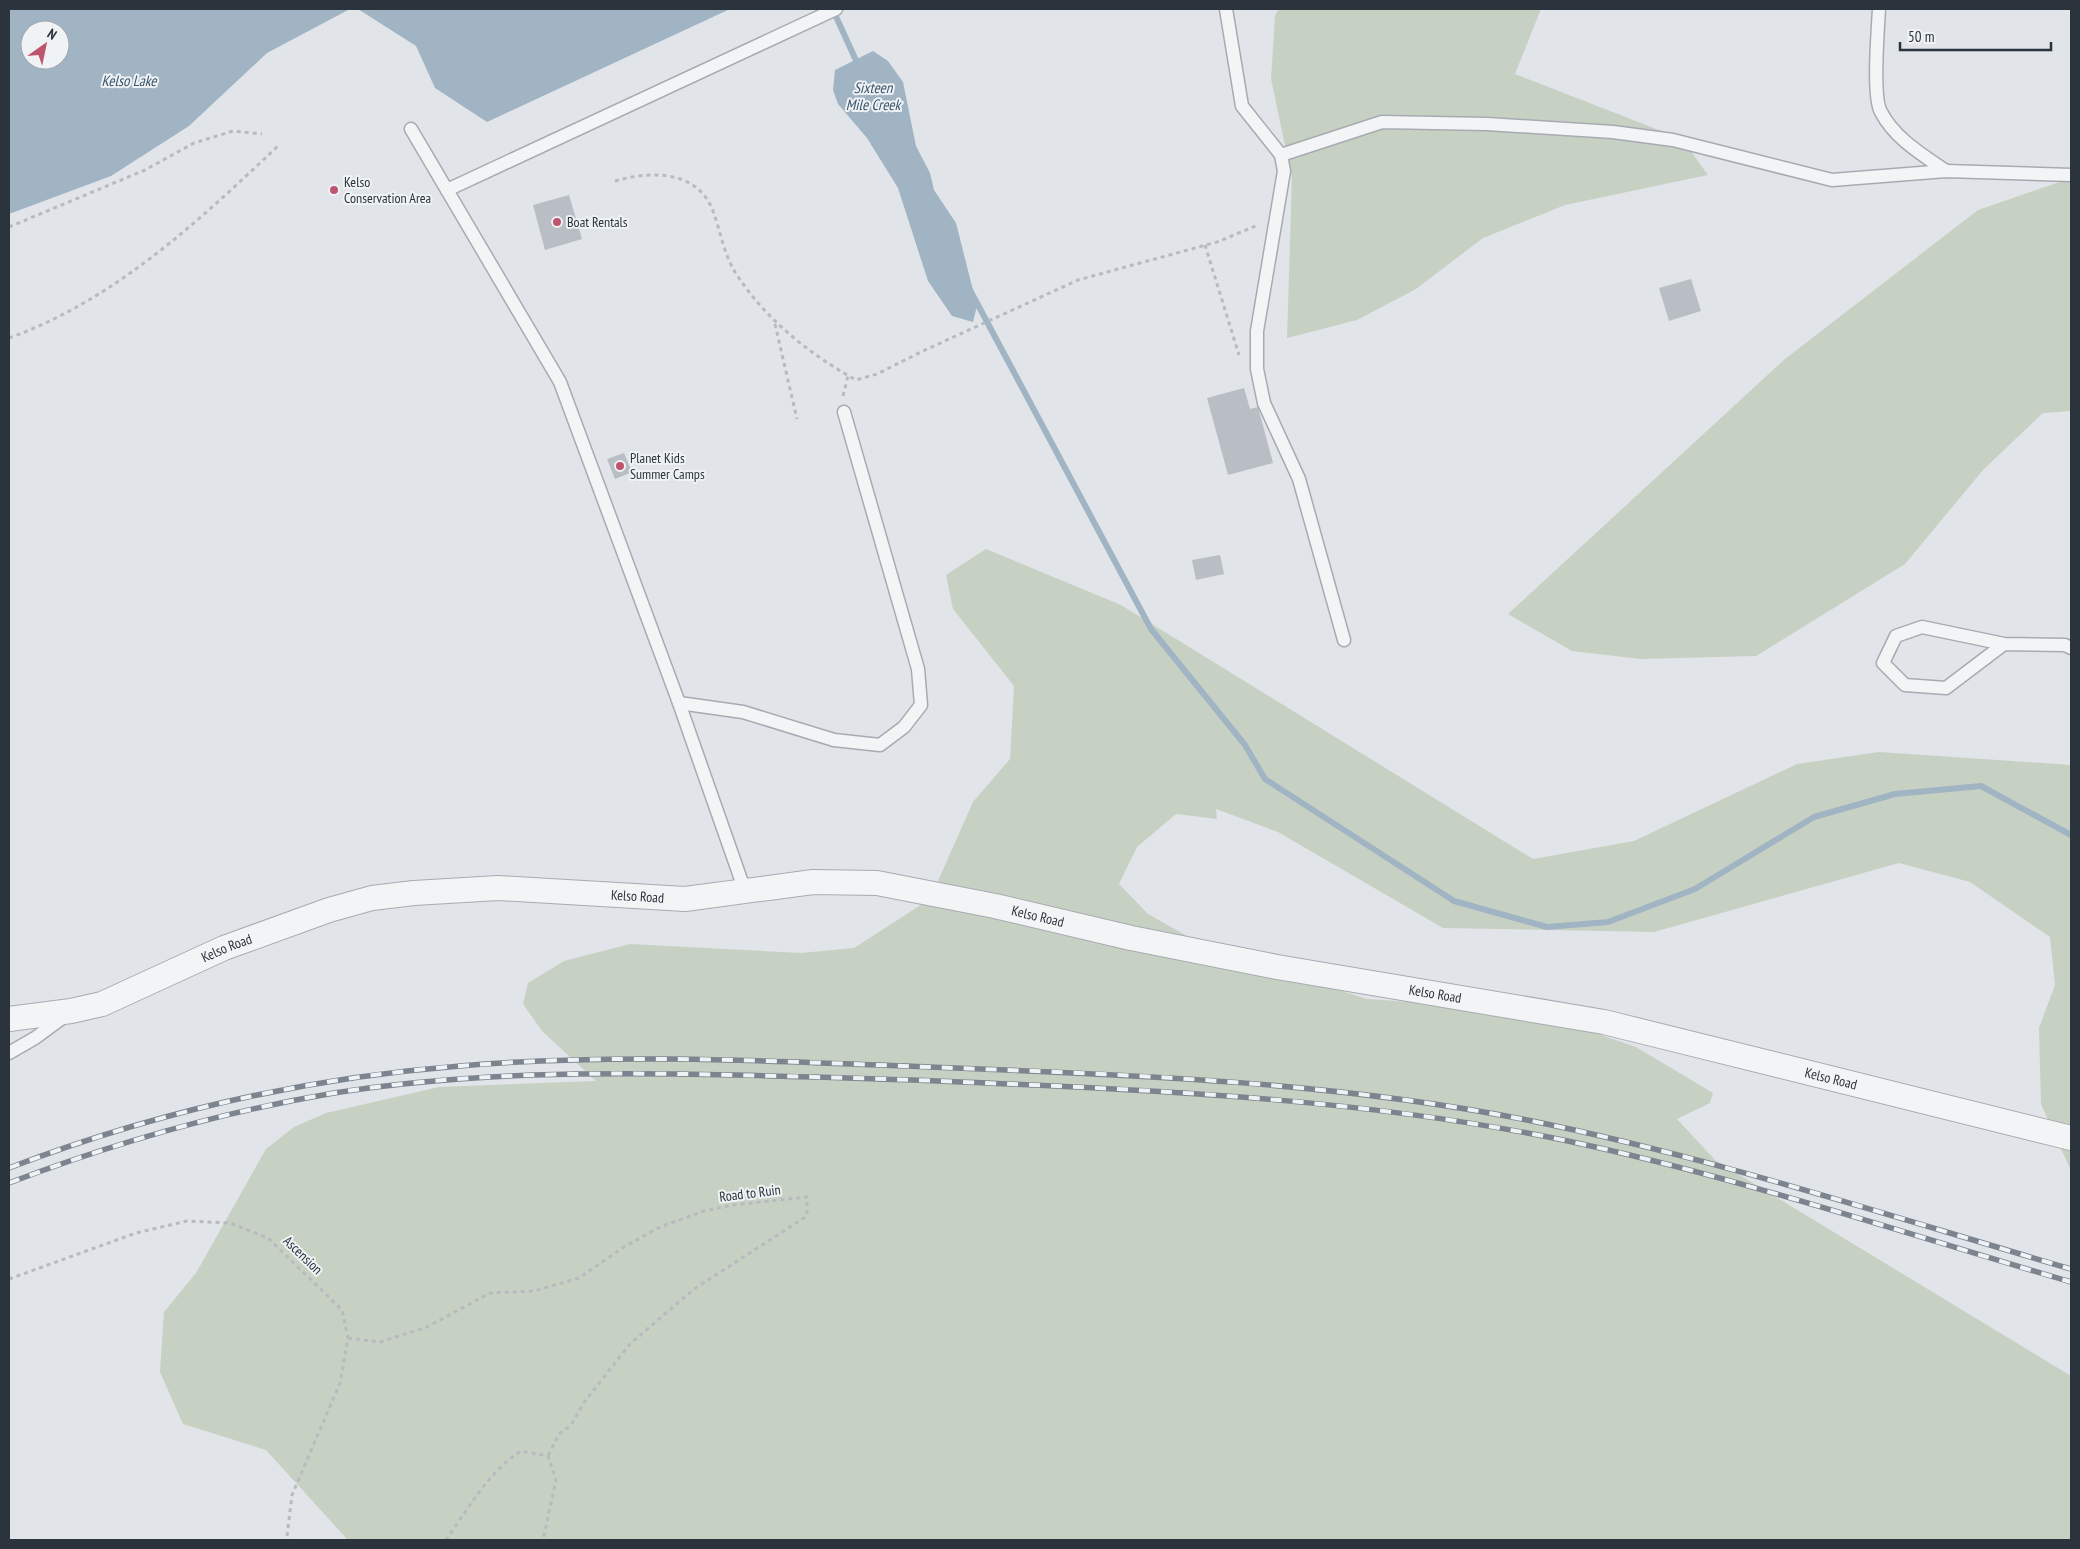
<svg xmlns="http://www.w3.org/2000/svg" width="2080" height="1549" font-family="'PT Sans Narrow',sans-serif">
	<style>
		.green { fill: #c7d1c3 }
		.water { fill: #a0b4c4; fill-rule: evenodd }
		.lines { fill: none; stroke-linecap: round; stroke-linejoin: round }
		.stream { stroke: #a0b4c4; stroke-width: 6 }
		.building { fill: #b8bec4 }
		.lane-casing { stroke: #a7abb1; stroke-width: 15 }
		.street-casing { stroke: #a7abb1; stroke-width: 26 }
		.path { stroke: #b7babe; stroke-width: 3; stroke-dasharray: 4 4; stroke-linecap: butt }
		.lane { stroke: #f3f4f6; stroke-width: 12 }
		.street { stroke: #f3f4f6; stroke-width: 24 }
		.rail-casing { stroke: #7c858f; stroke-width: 5.5 }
		.rail { stroke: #f0f3f5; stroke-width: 4; stroke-dasharray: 11; stroke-linecap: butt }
		.poi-dot { fill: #be546e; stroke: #f0f3f5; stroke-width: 2 }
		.labels { text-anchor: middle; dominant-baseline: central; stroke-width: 4; stroke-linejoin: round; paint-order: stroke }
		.poi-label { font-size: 14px; fill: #2b333d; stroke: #f0f3f5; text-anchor: start }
		.street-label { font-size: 14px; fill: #2b333d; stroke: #f0f3f5 }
		.water-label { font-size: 15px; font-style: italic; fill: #3a556c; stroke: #f0f3f5 }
	</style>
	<rect width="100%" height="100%" fill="#e1e4e8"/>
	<!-- green -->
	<g class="green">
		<path d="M1279,9H1541L1515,74L1682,139L1708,175L1565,205L1483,238L1416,289L1357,320L1287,338L1292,178L1271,79L1275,15Z"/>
		<path d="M2071,178V411L2043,413L1983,470L1905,564L1756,656L1641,659L1572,651L1508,614L1785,359L1978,210Z"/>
		<path d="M986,549L1121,605L1533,859L1634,841L1797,764L1879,752L2071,765V1171L2041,1104L2039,1028L2055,985L2050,937L1970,882L1899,863L1654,932L1443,928L1278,832L1216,809L1217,819L1176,814L1137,847L1119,884L1148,914L1210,949L1367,999L1528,1010L1636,1047L1713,1093L1710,1103L1677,1119L1715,1160L2071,1376V1540H348L266,1450L183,1424L160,1372L164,1312L196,1273L266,1149L294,1127L326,1113L439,1087L596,1081L542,1031L523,1004L528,983L564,961L630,944L801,953L854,948L930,899L973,802L1010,759L1014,686L953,609L946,575Z"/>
	</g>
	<!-- water -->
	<g class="water">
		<path d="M9,9H350L267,53L189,126L111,176L9,214ZM30,30H60V60H30Z"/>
		<path d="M358,9H730L487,122L435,88L416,46Z"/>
		<path d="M873,51L888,61L903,82L916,146L930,173L934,190L956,223L977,306L973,322L952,316L928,281L898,188L867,138L838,104L833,90L835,70Z"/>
	</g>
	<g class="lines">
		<!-- stream -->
		<g class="stream">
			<path d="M833,10L859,67"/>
			<path d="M970,290L1151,629L1245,745L1265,779L1454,901L1547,927L1608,922L1695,889L1814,817L1895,794L1981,786L2071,835"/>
		</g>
	</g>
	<!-- building -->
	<g class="building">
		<path d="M569,195L582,239L545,250L533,205Z"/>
		<path d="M1691,279L1701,311L1669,321L1659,288Z"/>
		<path d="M1244,388L1250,409L1258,407L1273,463L1228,475L1207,398Z"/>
		<path d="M624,453L632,472L615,479L607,459Z"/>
		<path d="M1220,555L1224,574L1196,580L1192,560Z"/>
	</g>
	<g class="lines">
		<defs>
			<g id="lane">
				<path d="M1226,9L1242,106L1281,155L1382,122L1487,124L1613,132L1673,140L1832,180L1946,171L2071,175"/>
				<path d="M1879,9C1878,29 1872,97 1881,112C1895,139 1923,155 1946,171"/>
				<path d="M411,129L560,382L679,703L745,891"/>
				<path d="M1281,155L1284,171L1257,331V369L1264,403L1299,479L1344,640"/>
				<path d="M447,190L836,9"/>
				<path d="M2004,644L1946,688L1905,685L1883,663L1896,636L1922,627L2004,644L2065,645L2071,648"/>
				<path d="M679,703L743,712L834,740L880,745L904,727L921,705L918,669L844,412"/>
				<path d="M9,1053L35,1038L65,1016"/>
			</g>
			<g id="street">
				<path id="s1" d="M9,1019L71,1011L102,1004L224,948L329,910L372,898L414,893L498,888L685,899L813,882L877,883L995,906L1131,938L1277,967L1604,1022L2071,1138"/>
			</g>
		</defs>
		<!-- lane casing -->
		<use href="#lane" class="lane-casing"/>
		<!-- street casing -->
		<use href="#street" class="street-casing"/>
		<!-- path -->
		<g class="path">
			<path d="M615,181C650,171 697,169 713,211C720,230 724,254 735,272C764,318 809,354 856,380L877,374L923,351L1078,280L1217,242L1258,225"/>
			<path d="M9,227L145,170L194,143L233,131L262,134"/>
			<path d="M1205,245L1239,355"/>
			<path d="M775,324L797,419"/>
			<path d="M9,338C115,300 200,220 280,144"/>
			<path d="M843,396L848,376"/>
			<path d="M9,1279L136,1233L187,1221L230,1223L268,1238L342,1310L348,1338L340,1383L292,1495L287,1536L289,1540"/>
			<path d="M348,1338L380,1342L427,1327L490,1293L534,1291L579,1278L624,1247L660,1227L704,1211L733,1205L807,1197V1216L694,1289L630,1344L585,1401L571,1425L559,1434L548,1456"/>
			<path d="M446,1540C468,1509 489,1471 521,1451L548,1456L556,1480L543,1540"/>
		</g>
		<!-- lane -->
		<use href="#lane" class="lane"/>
		<!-- street -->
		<use href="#street" class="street"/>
		<defs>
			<g id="rail">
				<path d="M9,1168C153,1113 305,1078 460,1066C624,1052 791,1062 955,1068C1144,1075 1336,1083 1522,1119C1708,1156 1889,1216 2071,1269"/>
				<path d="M9,1183C114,1143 222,1112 334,1093C466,1072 600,1072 734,1075C818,1077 902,1079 987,1083C1179,1091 1374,1101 1563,1140C1735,1176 1903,1233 2071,1282"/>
			</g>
		</defs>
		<!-- rail casing -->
		<use href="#rail" class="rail-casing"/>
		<!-- rail -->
		<use href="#rail" class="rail"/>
	</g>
	<!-- markers -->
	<g class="poi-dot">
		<circle cx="334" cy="190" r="5"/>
		<circle cx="557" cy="222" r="5"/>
		<circle cx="620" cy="466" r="5"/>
	</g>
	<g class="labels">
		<!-- poi labels -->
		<g class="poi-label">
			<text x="344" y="182">Kelso<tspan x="344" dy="16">Conservation Area</tspan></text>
			<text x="567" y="222">Boat Rentals</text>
			<text x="630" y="458">Planet Kids<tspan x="630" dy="16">Summer Camps</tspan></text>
		</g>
		<!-- street labels -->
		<g class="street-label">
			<text stroke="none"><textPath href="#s1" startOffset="651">Kelso Road</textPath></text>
			<text stroke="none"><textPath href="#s1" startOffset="1056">Kelso Road</textPath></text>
			<text stroke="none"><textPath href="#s1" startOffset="231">Kelso Road</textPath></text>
			<text stroke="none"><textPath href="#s1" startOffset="1461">Kelso Road</textPath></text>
			<text stroke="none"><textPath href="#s1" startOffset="1866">Kelso Road</textPath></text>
			<text transform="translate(750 1193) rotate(-7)">Road to Ruin</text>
			<text transform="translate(303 1255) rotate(44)">Ascension</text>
		</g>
		<!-- water labels -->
		<g class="water-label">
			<text x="129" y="80">Kelso Lake</text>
			<text x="873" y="87">Sixteen<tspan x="873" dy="17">Mile Creek</tspan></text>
		</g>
	</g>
	<!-- border -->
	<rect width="2080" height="1549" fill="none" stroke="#2b333d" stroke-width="20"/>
	<!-- north arrow -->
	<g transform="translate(45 45) rotate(33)"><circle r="24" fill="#f0f3f5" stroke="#a1a6ab"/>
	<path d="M0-4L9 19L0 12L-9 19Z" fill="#be546e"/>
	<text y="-8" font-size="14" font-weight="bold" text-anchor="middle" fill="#2b333d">N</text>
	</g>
	<!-- scale -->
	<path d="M1900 42v8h151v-8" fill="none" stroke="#2b333d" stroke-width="2.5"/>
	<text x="1908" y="42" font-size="15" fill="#2b333d" stroke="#f0f3f5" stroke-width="4" paint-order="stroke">50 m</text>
</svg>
